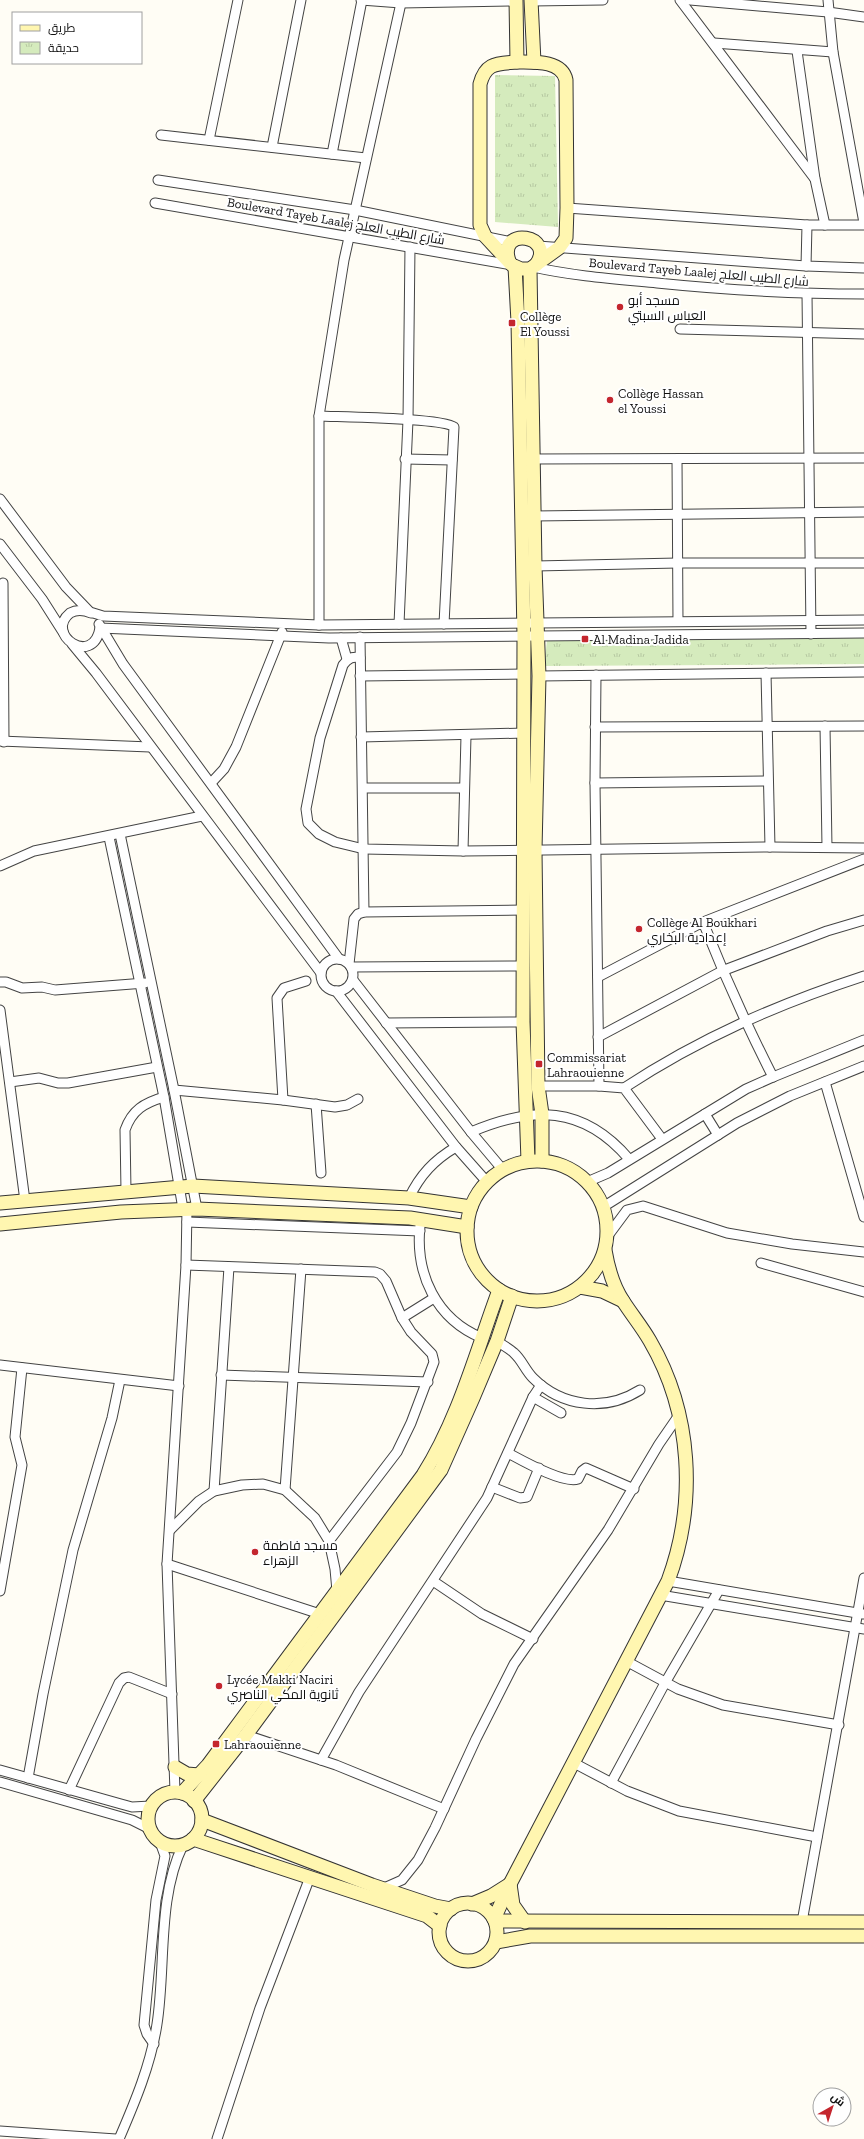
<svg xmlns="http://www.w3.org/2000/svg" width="864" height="2139" font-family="'Zilla Slab',Cairo,serif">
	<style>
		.park { fill: url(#park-tufts) }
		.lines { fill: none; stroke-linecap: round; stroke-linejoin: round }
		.street-casing { stroke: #444; stroke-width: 11 }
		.secondary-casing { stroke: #333; stroke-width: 15 }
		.street { stroke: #fff; stroke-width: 9 }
		.secondary { stroke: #fff6b0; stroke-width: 13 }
		.poi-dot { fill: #c4262e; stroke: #fff; stroke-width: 1.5 }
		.labels { text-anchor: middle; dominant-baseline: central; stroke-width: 4; stroke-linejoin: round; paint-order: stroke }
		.street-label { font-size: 13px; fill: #111; stroke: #fff }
		.poi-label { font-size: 13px; fill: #111; stroke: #fff; text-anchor: start }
	</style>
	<defs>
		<pattern id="park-tufts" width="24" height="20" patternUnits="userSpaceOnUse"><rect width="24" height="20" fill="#d5ebbd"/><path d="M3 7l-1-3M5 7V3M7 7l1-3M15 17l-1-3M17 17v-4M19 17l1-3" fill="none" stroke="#b6c8a1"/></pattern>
	</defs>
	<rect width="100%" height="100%" fill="#fffdf5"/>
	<!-- park -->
	<g class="park">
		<path d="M495,75L555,76L558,227L495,222Z"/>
		<path d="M864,638V664L544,666L547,641Z"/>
	</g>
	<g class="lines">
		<defs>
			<g id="street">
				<path d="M361,0L401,3L516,1"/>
				<path d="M680,0L815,179"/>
				<path d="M690,0L828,12L864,17"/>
				<path d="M828,0L833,52L864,223"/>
				<path d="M531,1L603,0"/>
				<path d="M714,43L833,52"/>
				<path d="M797,51L815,179L825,225"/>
				<path d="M161,135L366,158"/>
				<path d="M209,140L238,0"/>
				<path d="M272,147L301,0"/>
				<path d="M332,154L362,0"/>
				<path d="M158,180L355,210L512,242"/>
				<path d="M155,203L512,265"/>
				<path d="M567,208L807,225L806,266"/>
				<path d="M807,225H864"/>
				<path d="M538,246L806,266L864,268"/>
				<path d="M533,267C573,276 615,279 657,283C726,290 795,294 864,294"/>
				<path d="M807,294L811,634"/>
				<path d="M680,329L864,334"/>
				<path d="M319,416C340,417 443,418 454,427L444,624"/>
				<path d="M405,459L452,460"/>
				<path d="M532,459L864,458"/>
				<path d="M677,459L678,621"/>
				<path d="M0,499L66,587L90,612L103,616L319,625L864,620"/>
				<path d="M533,516L864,512"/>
				<path d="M0,544L42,599L63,632"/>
				<path d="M535,566L678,563H864"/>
				<path d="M3,583L4,742"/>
				<path d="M91,613C84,610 77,609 70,613C44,634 93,668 100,628"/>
				<path d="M99,624L123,664L339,959"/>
				<path d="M399,624L408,420L410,247"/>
				<path d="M319,625V416L344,260L401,3"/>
				<path d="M100,628L329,638L864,633"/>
				<path d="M360,637L364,912"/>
				<path d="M341,638L347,659"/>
				<path d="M72,644L96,673L321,973"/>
				<path d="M360,658C353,656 348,658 343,665L320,738L306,809L308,823L319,834L335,842L364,849L463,851L770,847L864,848"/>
				<path d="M766,673L770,847"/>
				<path d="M596,675L595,783L599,1086"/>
				<path d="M360,676L524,674"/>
				<path d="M539,676L864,672"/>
				<path d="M825,726L827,847"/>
				<path d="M595,727L864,726"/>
				<path d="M361,737L524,733"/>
				<path d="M0,741L150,747"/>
				<path d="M211,783L224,769L236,747L282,632"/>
				<path d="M595,783L767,781"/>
				<path d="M363,788H464"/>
				<path d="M120,834L174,1090L197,1209"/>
				<path d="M109,837L164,1097L183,1209"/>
				<path d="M463,851L466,736"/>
				<path d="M0,866L34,851L202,816"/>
				<path d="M703,922C724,975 747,1026 773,1077"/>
				<circle cx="337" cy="975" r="16"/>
				<path d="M349,964L354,919L358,914L364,912L524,910"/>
				<path d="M351,967L524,966"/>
				<path d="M598,977L703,922L864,859"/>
				<path d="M353,980L471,1132L503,1170"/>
				<path d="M0,982H6L22,988L42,987L55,990L145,983"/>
				<path d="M336,991L456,1147L487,1182"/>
				<path d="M0,1010L25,1201"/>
				<path d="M386,1023L523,1022"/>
				<path d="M598,1037L722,971L827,931L864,920"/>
				<path d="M10,1082L39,1078L58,1083H68L157,1067"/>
				<path d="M825,1082L864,1217"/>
				<path d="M538,1086H599L624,1088L662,1139"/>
				<path d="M624,1088C700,1038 778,1004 864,976"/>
				<path d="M174,1090L283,1100L335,1107L347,1105L358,1099"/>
				<path d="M283,1100L277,998L284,988L306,981"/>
				<path d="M316,1104L321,1173"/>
				<path d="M705,1114L718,1135"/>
				<path d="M471,1132C532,1106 583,1105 629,1159"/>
				<path d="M587,1182L608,1173L746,1089L773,1077L864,1040"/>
				<path d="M126,1191L125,1130C132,1110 144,1103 164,1097"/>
				<path d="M409,1198C420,1175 434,1160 456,1147"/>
				<path d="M603,1207L737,1123L790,1096L864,1066"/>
				<path d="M187,1222L420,1231"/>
				<path d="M420,1226C415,1274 436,1319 482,1338"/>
				<path d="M607,1237L627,1210L643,1206L727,1233L792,1244L864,1252"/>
				<path d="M761,1263L864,1292"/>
				<path d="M186,1265L375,1272L380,1274L386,1281L402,1318L411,1332L432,1354L434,1362L411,1423L397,1452L329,1541"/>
				<path d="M402,1318L434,1298"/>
				<path d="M497,1341C502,1345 509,1348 514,1353C522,1360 525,1370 533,1378C562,1407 605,1412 640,1390"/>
				<path d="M0,1365L179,1386"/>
				<path d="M221,1375L428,1382"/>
				<path d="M533,1397L561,1413"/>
				<path d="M508,1453C523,1461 563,1484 578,1479L582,1471L586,1468L634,1489"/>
				<path d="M492,1487L520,1498L527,1497L539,1468"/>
				<path d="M285,1490L301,1269"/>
				<path d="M214,1491L229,1267"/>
				<path d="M170,1530L199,1501L214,1491L242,1485L263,1484L285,1490L315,1518L329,1541L335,1569L337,1591"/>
				<path d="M167,1564L320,1614"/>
				<path d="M433,1581L482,1614L533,1639"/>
				<path d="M668,1581L863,1614"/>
				<path d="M0,1591L22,1465L15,1437L22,1368"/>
				<path d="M660,1595L864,1629"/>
				<path d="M626,1661L678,1689L723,1705L839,1725"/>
				<path d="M246,1735L336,1765L444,1809"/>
				<path d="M321,1760L359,1692L487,1498L533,1397L541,1385"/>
				<path d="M572,1762L627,1791L679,1811L817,1837"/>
				<path d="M0,1770L121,1804L132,1807L151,1806"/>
				<path d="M28,1778L43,1694L73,1550L112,1418L120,1380"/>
				<path d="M0,1782L132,1820L150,1829"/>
				<path d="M611,1783L665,1683L719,1590"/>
				<path d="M69,1790L119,1683L124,1678L129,1677L172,1694"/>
				<path d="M175,1792L167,1564L186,1265L187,1209"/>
				<path d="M384,1888L402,1880L418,1860L435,1828L476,1739L514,1664L608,1530L659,1444L679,1415"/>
				<path d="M802,1922L864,1578"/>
				<path d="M154,2044L147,2034L144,2025L156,1900L165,1856L160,1842"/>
				<path d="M0,2131L116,2139"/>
				<path d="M119,2139C135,2102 151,2064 157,2024C166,1967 157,1898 183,1845"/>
				<path d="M217,2139L260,2008L310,1877"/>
			</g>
			<g id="secondary">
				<path d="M516,0L517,62"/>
				<path d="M531,0L534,62"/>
				<path d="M517,62C533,62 562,60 566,80L567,208L566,238L559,248L530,269H521L512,265L485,236L480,225V84C486,62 497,64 517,62Z"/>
				<path d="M509,261C497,225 557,235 536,265"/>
				<path d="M515,267L518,322L524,636L523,1022L528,1161"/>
				<path d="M530,269L535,566L539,676L535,850L538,1086L542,1114V1161"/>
				<circle cx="537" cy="1231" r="70"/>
				<path d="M0,1203L193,1186L409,1198L471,1207"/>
				<path d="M0,1224L121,1212L197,1209L410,1218L467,1227"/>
				<path d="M580,1287L602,1291L623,1301"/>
				<path d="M175,1767L187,1774L199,1775"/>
				<circle cx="175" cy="1819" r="27"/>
				<path d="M182,1793L208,1765L423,1475C459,1418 476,1352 499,1290"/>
				<path d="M194,1801L246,1735L441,1470L473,1398L497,1341L512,1296"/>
				<path d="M202,1820L372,1885L435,1906L451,1909"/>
				<path d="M193,1839L427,1916L440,1926"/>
				<path d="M510,1884L513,1905L525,1922"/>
				<circle cx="468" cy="1932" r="29"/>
				<path d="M472,1904L491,1896L510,1884"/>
				<path d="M494,1919L510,1884L668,1581C697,1503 692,1413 650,1341C642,1327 632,1315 623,1301C613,1286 608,1268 605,1250"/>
				<path d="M495,1921L864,1922"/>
				<path d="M496,1942L530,1936H864"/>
			</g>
		</defs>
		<!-- street casing -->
		<use href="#street" class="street-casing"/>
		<!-- secondary casing -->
		<use href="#secondary" class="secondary-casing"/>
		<!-- street -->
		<use href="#street" class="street"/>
		<!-- secondary -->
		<use href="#secondary" class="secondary"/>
	</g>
	<!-- markers -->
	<g class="poi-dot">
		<circle cx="620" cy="307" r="4"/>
		<rect x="508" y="319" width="8" height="8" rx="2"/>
		<circle cx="610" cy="400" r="4"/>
		<rect x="581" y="635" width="8" height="8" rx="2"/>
		<circle cx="639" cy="929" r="4"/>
		<rect x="535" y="1060" width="8" height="8" rx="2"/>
		<circle cx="255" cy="1552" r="4"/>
		<circle cx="219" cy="1686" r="4"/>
		<rect x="212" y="1740" width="8" height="8" rx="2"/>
	</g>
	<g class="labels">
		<!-- street labels -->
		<g class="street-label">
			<text transform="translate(336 221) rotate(10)">Boulevard Tayeb Laalej شارع الطيب العلج</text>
			<text transform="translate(699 272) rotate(5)">Boulevard Tayeb Laalej شارع الطيب العلج</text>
		</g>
		<!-- poi labels -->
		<g class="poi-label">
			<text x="628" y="300">مسجد أبو<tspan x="628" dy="15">العباس السبتي</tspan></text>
			<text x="520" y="316">Collège<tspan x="520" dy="15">El Youssi</tspan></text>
			<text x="618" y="393">Collège Hassan<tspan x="618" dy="15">el Youssi</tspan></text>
			<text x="593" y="639">Al Madina Jadida</text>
			<text x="647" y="922">Collège Al Boukhari<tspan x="647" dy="15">إعدادية البخاري</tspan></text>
			<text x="547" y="1057">Commissariat<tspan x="547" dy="15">Lahraouienne</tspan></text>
			<text x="263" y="1545">مسجد فاطمة<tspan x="263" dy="15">الزهراء</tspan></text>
			<text x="227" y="1679">Lycée Makki Naciri<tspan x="227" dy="15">ثانوية المكي الناصري</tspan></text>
			<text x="224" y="1744">Lahraouienne</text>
		</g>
	</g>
	<!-- legend -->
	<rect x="12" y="12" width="130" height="52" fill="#ffffff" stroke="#a0a0a0"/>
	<rect x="20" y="25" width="20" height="6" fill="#fff6b0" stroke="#a0a0a0"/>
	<text x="48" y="32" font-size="12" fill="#111111">طريق</text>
	<rect x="20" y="42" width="20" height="12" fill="url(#park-tufts)" stroke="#a0a0a0"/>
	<text x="48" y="52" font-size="12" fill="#111111">حديقة</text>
	<!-- north arrow -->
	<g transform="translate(832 2107) rotate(39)"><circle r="19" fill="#ffffff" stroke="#a0a0a0"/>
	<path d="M0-3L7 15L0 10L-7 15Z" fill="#c4262e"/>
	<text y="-6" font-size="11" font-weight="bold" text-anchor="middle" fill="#111111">ش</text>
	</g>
</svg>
